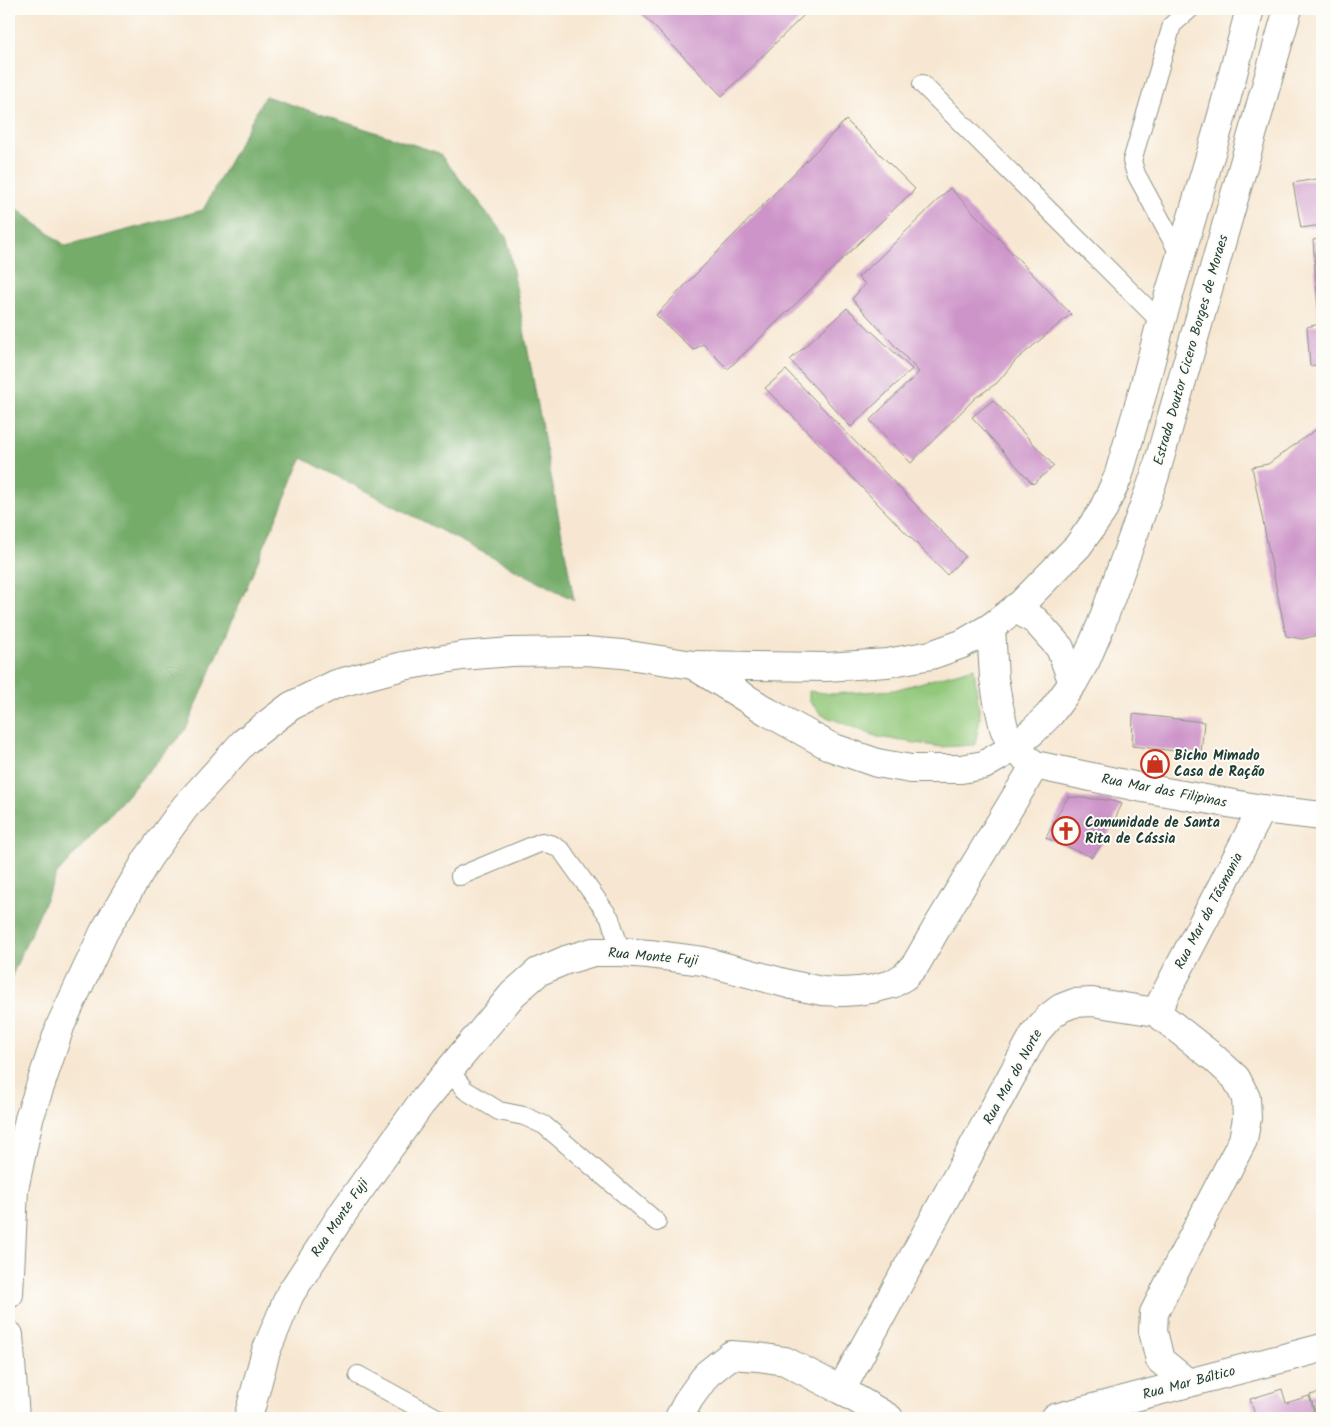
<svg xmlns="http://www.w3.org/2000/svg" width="1331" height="1427" font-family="Kalam,sans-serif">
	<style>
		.green { fill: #92c87a; stroke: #588257 }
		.forest { fill: #75ac6a; stroke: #4a744f }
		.building { fill: #cd94c9 }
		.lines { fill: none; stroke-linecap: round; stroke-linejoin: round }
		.service-casing { stroke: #8b9283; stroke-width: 20 }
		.minor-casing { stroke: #8b9283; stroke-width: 30 }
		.service { stroke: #fff; stroke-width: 18 }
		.minor { stroke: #fff; stroke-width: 28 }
		.labels { text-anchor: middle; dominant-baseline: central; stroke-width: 4; stroke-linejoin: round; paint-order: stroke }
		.street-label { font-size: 14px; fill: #1f3d34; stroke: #fdfcf7 }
		.poi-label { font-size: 14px; font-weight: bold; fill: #1f3d34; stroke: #fdfcf7; text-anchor: start }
	</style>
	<rect width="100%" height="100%" fill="#fdfcf7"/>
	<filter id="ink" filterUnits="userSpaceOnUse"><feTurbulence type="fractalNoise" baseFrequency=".02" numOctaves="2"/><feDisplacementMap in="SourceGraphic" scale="10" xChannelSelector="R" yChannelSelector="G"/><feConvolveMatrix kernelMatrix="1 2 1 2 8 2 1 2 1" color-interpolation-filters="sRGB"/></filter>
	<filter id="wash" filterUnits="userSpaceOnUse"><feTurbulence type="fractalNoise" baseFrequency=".0096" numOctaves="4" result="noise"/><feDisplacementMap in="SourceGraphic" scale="20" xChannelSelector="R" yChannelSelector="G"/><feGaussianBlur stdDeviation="1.12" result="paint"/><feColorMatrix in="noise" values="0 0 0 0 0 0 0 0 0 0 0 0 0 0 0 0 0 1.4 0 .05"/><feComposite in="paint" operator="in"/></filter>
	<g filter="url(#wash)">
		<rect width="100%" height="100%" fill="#f7e7d2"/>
		<!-- green -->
		<path class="green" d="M974,668L980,718L975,745L941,747L878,737L822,715L809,701V691L832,694L894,690Z"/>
		<!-- forest -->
		<path class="forest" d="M265,96L439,153L507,238L574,600L302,458L186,729L57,874L9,982V203L66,246L203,210Z"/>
		<g id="blocks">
			<!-- building -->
			<g class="building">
				<path d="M637,9H810L722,96Z"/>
				<path d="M846,120L915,189L728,369L703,344L693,350L656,315Z"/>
				<path d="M1322,178V225L1301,228L1293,183Z"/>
				<path d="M950,188L1071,314L1015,361L997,383L975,398L911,463L870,420L919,372L852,299L865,284L858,277L878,259Z"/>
				<path d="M1322,238V364L1310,366L1307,327L1319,324L1313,240Z"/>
				<path d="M847,308L912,369L851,427L790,360Z"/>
				<path d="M786,370L965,556L947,575L765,388Z"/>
				<path d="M993,400L1054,466L1033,484L972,417Z"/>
				<path d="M1322,425V634L1302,639L1286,636L1252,467L1268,464Z"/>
				<path d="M1133,714L1204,722L1201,754L1132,746Z"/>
				<path d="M1068,797L1108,800L1122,804L1105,840L1092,857L1046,838L1053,822Z"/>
				<path d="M1282,1389L1286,1403L1309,1396L1316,1418H1256L1250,1399Z"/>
				<path d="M1322,1392V1418H1317L1310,1395Z"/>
			</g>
		</g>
	</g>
	<g filter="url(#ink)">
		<use href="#blocks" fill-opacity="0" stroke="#8b9283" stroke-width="1"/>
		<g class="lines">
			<defs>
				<g id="service">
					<path d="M922,84L1161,322"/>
					<path d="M1181,257L1136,174L1132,161L1172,25L1190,9"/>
					<path d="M460,876L542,842L553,845L562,851L610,918L621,952"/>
					<path d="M449,1070L465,1090L499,1111L524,1116L544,1125L657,1222"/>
					<path d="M358,1375L437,1418"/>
				</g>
				<g id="minor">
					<path d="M1250,9L1221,119L1161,322L1143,391L1118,477L1102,512L1078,546L1021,604L991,627L962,644L931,655L887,663L826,667L693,665L768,712L831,747L877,763L911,769H961L984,765L1013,748L1034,730L1050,714L1073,683L1086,660L1101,625L1155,475L1288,9"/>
					<path d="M1015,608L1036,621L1060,648L1073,683"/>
					<path d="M991,627L994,678L998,702L1004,728L1013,748L1035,765L1143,788L1262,809L1322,816"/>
					<path d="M1156,1012L1262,809"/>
					<path d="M9,1294L14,1189L29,1119L61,1024L104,932L148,858L185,807L244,742L291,706L336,684L403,666L462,656L511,652L586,651L622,654L693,665"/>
					<path d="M9,1335L15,1418"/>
					<path d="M841,1390L1035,1033L1049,1017L1061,1008L1074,1003L1092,1002L1156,1012L1213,1057L1236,1078L1246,1098L1247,1118L1243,1140L1177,1267L1154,1313L1153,1331L1160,1360L1188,1383"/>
					<path d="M248,1418L266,1351L290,1294L345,1210L420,1105L513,994L538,972L566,960L593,952H621L649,954L703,961L792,985L822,991L842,992L858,991L872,989L892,984L905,976L916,964L936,929L1035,765"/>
					<path d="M679,1418L689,1399L707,1374L731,1355L758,1357L785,1361L841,1390L889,1418"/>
					<path d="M1055,1418L1322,1348"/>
				</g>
			</defs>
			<!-- service casing -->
			<use href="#service" class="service-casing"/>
			<!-- minor casing -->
			<use href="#minor" class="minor-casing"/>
			<!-- service -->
			<use href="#service" class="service"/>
			<!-- minor -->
			<use href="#minor" class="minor"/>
		</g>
	</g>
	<!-- icons -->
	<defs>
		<symbol id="shop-ring" viewBox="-11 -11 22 22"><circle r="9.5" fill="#fdfcf7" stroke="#c8321e" stroke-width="1.5"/><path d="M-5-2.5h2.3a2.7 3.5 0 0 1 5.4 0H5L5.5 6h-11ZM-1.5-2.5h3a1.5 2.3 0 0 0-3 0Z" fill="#c8321e"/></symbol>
		<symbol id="church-ring" viewBox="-11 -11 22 22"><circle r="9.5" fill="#fdfcf7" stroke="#c8321e" stroke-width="1.5"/><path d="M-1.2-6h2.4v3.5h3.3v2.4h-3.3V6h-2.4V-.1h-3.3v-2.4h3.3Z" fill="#c8321e"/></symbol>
	</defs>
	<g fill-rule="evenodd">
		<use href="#shop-ring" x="1139" y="748" width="32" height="32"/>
		<use href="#church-ring" x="1050" y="815" width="32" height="32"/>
	</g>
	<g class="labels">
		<!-- street labels -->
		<g class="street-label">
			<text transform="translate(1191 350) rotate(-74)">Estrada Doutor Cicero Borges de Moraes</text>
			<text transform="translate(1164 791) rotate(11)">Rua Mar das Filipinas</text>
			<text transform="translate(1209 911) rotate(-62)">Rua Mar da Tãsmania</text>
			<text transform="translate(653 957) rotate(5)">Rua Monte Fuji</text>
			<text transform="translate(1013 1077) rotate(-61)">Rua Mar do Norte</text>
			<text transform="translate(340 1218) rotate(-56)">Rua Monte Fuji</text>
			<text transform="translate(1189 1383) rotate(-15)">Rua Mar Báltico</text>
		</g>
		<!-- poi labels -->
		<g class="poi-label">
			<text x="1174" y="756">Bicho Mimado<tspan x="1174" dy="16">Casa de Ração</tspan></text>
			<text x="1085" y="823">Comunidade de Santa<tspan x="1085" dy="16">Rita de Cássia</tspan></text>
		</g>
	</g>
	<!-- margin -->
	<rect width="1331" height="1427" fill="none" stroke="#fdfcf7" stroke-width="30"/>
</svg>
